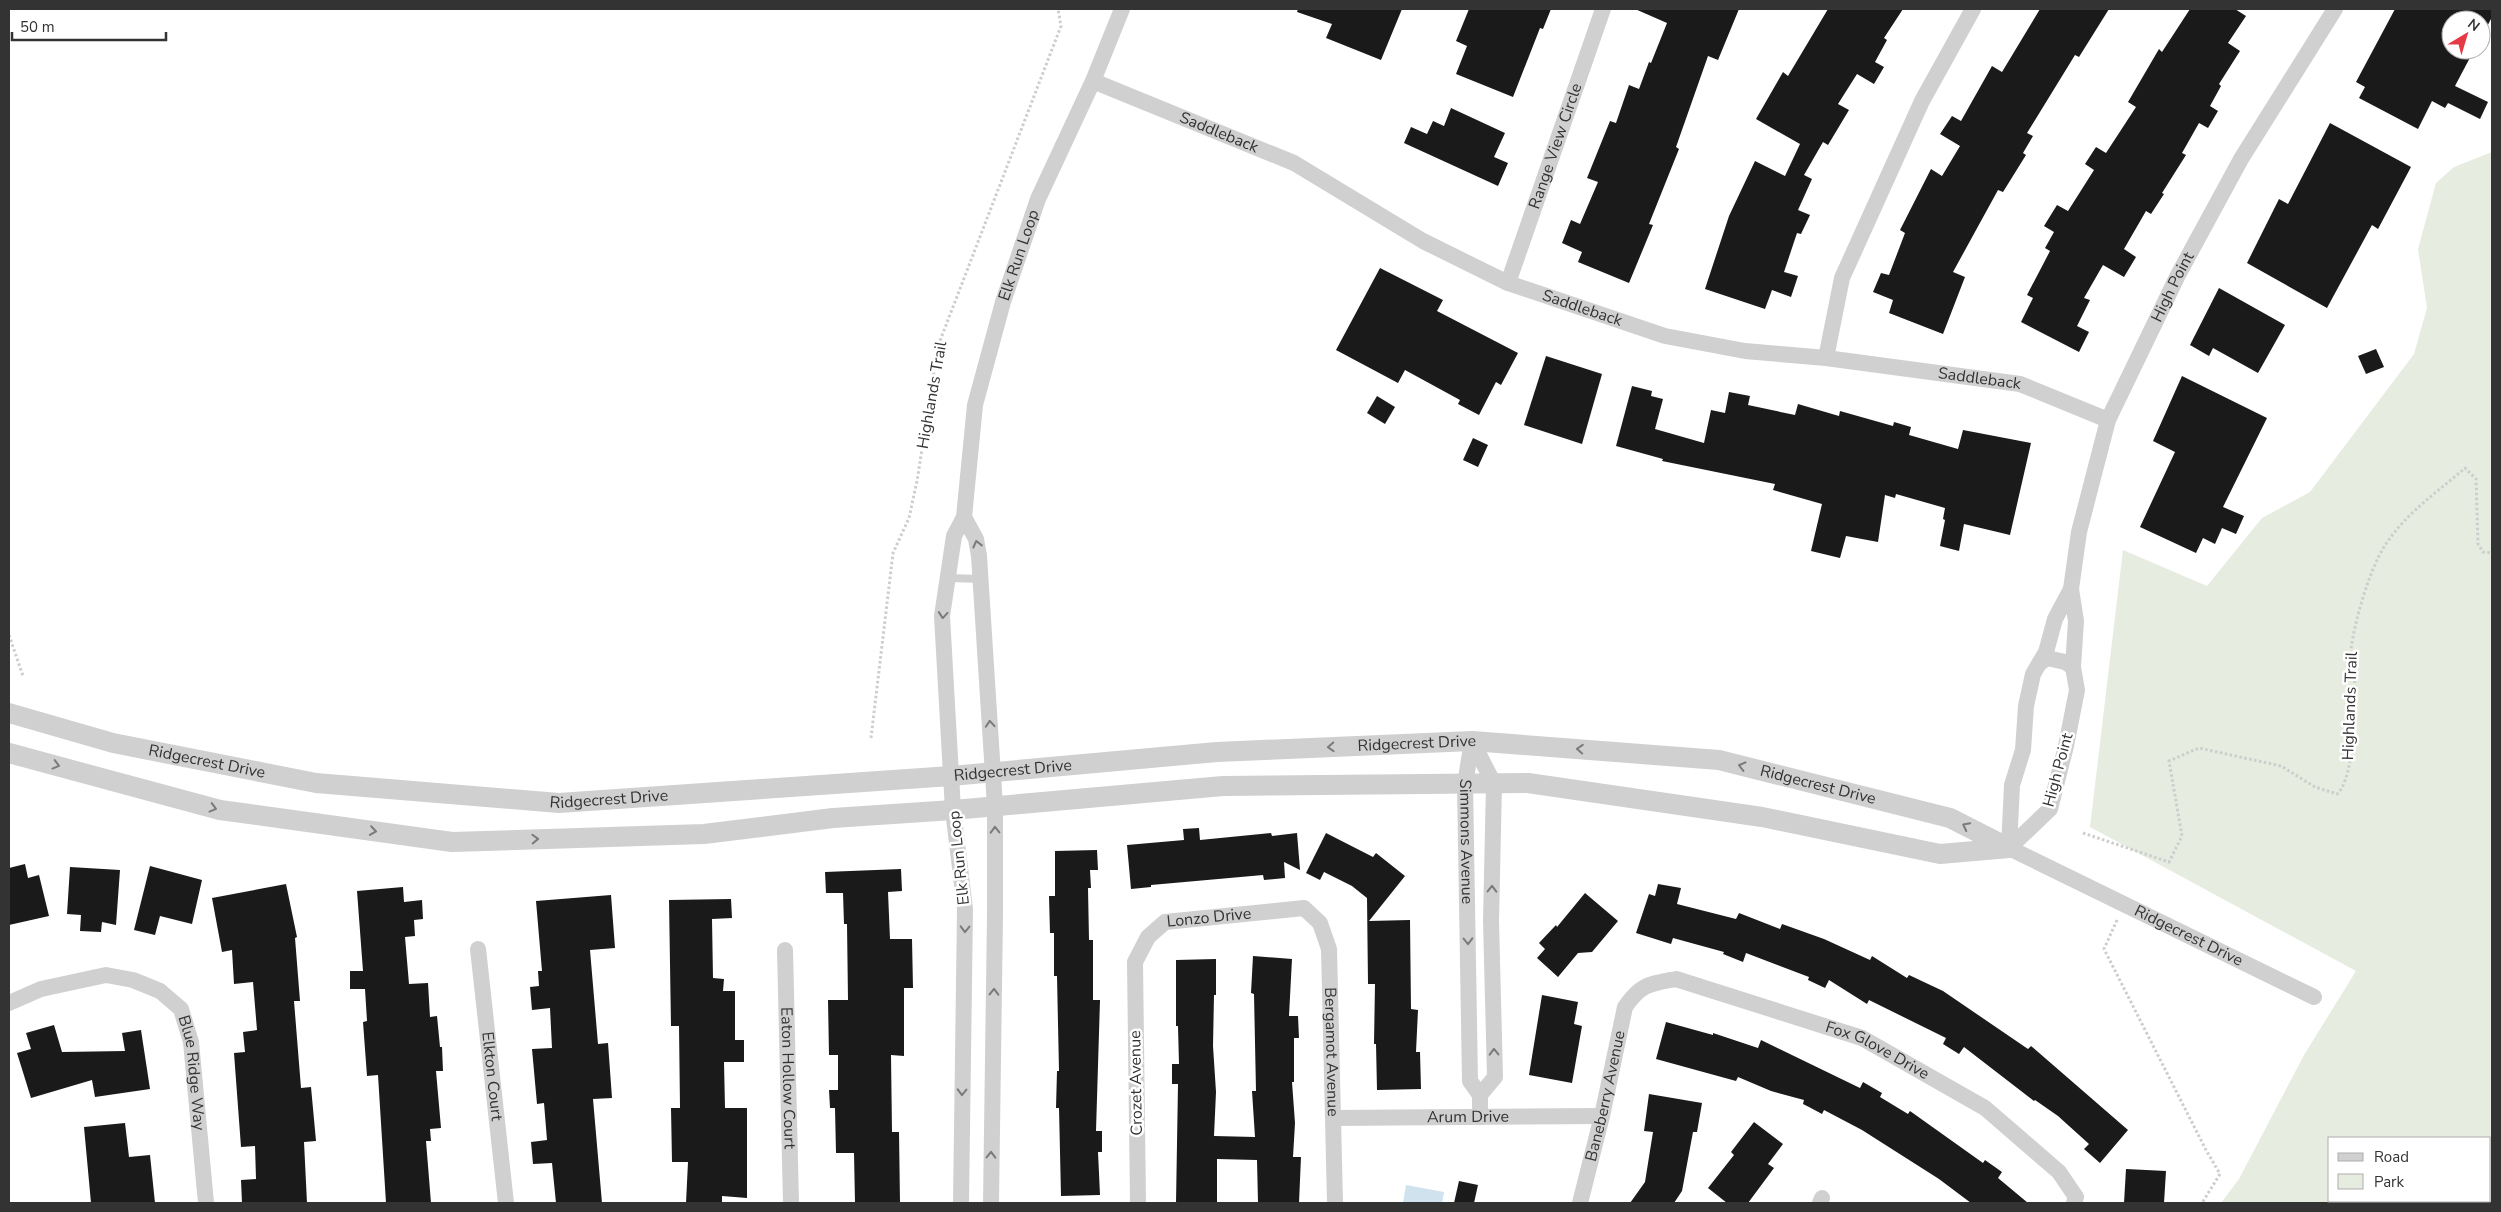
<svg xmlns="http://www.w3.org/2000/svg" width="2501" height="1212" font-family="'Nunito Sans',sans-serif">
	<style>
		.green { fill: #e6ecdf; fill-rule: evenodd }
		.water { fill: #cfe2ee }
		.building { fill: #1a1a1a }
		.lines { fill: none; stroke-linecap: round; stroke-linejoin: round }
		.path { stroke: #cdcdcd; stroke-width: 3; stroke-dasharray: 2.5 2.5; stroke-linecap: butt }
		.service { stroke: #d0d0d0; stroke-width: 8 }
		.minor { stroke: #d0d0d0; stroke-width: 16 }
		.tertiary { stroke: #d0d0d0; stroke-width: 20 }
		.oneway { stroke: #7a7a7a }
		.labels { text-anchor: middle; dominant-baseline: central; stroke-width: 5; stroke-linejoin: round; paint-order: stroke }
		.street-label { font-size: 16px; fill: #333; stroke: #fff }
	</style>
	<rect width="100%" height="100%" fill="#fff"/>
	<!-- green -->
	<path class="green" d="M2492,152V1203H2221L2239,1179L2304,1055L2356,971L2090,827L2123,550L2207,586L2262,518L2310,492L2414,354L2427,308L2418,249L2436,183L2454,167ZM2330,1138H2490V1201H2330Z"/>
	<!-- water -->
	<path class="water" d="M1406,1185L1444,1192L1442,1203H1403Z"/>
	<!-- building -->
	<g class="building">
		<path d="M1298,9H1402L1381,60L1326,38L1332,24L1297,12Z"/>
		<path d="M1469,9H1551L1543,29L1540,28L1513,97L1456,74L1467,46L1456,41Z"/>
		<path d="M1635,9H1739L1718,60L1708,56L1676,147L1679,149L1649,224L1653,225L1629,283L1578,262L1582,252L1562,243L1571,220L1580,224L1598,182L1587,178L1610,121L1616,123L1629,85L1639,89L1649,62L1651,63L1667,23Z"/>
		<path d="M1828,9H1903L1884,38L1887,40L1875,62L1884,67L1874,84L1857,74L1838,104L1849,110L1828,145L1823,142L1804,175L1812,179L1798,210L1810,215L1801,234L1797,233L1784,272L1798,276L1791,297L1772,290L1765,309L1705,289L1729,216L1755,161L1785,176L1800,144L1756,119L1783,72L1788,76Z"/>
		<path d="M2040,9H2109L2079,57L2075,55L2027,133L2033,136L2023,153L2026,155L2003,192L1998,190L1953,272L1965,277L1943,334L1889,313L1893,300L1873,292L1881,273L1889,275L1905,233L1900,230L1931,169L1942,176L1960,146L1940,134L1952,116L1961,121L1992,66L2002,72Z"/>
		<path d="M2190,9H2235L2246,16L2228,43L2240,51L2219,84L2221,86L2210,106L2218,111L2208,128L2199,123L2182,153L2186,155L2162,193L2164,194L2151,214L2146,211L2124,249L2136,257L2124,277L2103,265L2084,298L2090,300L2077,326L2089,332L2079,352L2021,322L2033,298L2027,295L2050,251L2045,248L2054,232L2044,226L2057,205L2068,211L2094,170L2085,164L2096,147L2106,153L2136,107L2128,102L2159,49L2162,52Z"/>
		<path d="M2395,9H2492V17L2481,38V20H2451V50H2474L2455,86L2488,102L2480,119L2448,103L2445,108L2432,101L2418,129L2359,98L2365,87L2356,82Z"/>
		<path d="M1451,108L1505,133L1494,157L1508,163L1498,186L1404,143L1411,127L1427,134L1433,121L1444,126Z"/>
		<path d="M2330,123L2411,167L2378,229L2372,225L2327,308L2247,263L2279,199L2288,204Z"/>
		<path d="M1380,268L1443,300L1437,311L1518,353L1501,385L1496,382L1479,415L1458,404L1460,400L1405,370L1398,383L1336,350Z"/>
		<path d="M2219,288L2285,325L2258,373L2213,348L2209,356L2190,345Z"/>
		<path d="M2376,349L2384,367L2366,374L2358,356Z"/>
		<path d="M1546,356L1602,374L1582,444L1524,425Z"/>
		<path d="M2182,376L2267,418L2223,507L2244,516L2236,534L2222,528L2215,544L2203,538L2196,553L2140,527L2175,452L2153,441Z"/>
		<path d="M1632,386L1652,391L1651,396L1663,399L1655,429L1704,443L1711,410L1725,413L1729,392L1750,396L1748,405L1795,415L1798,404L1839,416L1840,411L1893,426L1894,422L1911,427L1909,435L1958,449L1963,430L2031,443L2010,535L1964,524L1959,551L1940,546L1945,520L1943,519L1945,508L1896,494L1895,498L1885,495L1878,542L1846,536L1840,558L1811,551L1822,504L1773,490L1775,484L1662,461L1663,459L1616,446Z"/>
		<path d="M1377,396L1395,407L1385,424L1367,413Z"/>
		<path d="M1473,438L1488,445L1478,467L1463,460Z"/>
		<path d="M1199,828L1200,840L1271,833L1272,836L1297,833L1300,870L1284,862L1285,878L1264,880L1263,875L1151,885V887L1131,889L1127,845L1184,840L1183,829Z"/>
		<path d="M1326,833L1373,857L1376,853L1405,876L1369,921L1410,920L1411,1009L1418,1010L1416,1052H1420L1421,1089L1377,1090L1376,1044H1374L1375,984H1368L1367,898L1352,886L1324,872L1320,880L1306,873Z"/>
		<path d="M1097,850L1098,870H1090L1091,888H1088L1089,940H1093V1000H1100L1096,1131H1102V1152H1098L1100,1195L1061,1196L1059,1108H1056L1057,1071H1059L1057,976H1054V933H1050L1049,896H1055V851Z"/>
		<path d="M25,864L28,878L39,875L49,916L9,925V868Z"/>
		<path d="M150,866L202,880L192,924L160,916L155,935L134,930Z"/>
		<path d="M70,867L120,870L116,925L102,922L101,932L80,931L81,915L67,914Z"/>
		<path d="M901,869L902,891L888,892L890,939H912L913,988H904V1056L891,1055L892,1132H899L900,1203H855L854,1153H836L835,1108H830L829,1090H838V1055H829L828,1000H848L847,924H844L843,893H826L825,872Z"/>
		<path d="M286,884L297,937L295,938L300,1001H294L301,1088L311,1087L316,1141L304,1142L307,1203H242L241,1180L256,1179L255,1146L241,1147L234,1053L245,1052L243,1032L257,1030L253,982L234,984L232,950L222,952L212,898Z"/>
		<path d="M1658,884L1681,888L1677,904L1736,919L1739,913L1780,929L1782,924L1824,939L1870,960L1872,956L1907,978L1909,975L1943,991L2028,1049L2031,1046L2128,1130L2100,1163L2084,1149L2089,1144L2058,1116L2035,1100L2034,1101L1964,1047L1959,1054L1943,1044L1946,1038L1869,1000L1867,1004L1829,980L1825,988L1808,980L1809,977L1746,953L1743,962L1723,954L1724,952L1673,938L1671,944L1636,933L1649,894L1655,896Z"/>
		<path d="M403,887L404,902L422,900L423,919L414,920L415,936L405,937L409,984L428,983L430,1017L437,1016L440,1047H442L443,1071H436L441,1128L430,1129L431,1141H426L431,1203H386L378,1075L367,1076L363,1022L367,1021L365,989H350V971H363L357,891Z"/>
		<path d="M1585,893L1618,921L1592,952L1578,953L1558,977L1537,958L1545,949L1539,943L1556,925L1557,927Z"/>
		<path d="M611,895L615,948L590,950L598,1044L608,1043L612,1098L593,1099L602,1203H556L552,1163L533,1164L531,1142L547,1140L544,1103L537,1104L532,1049L552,1048L550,1008L532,1010L530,987L539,986L538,971H542L536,901Z"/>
		<path d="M731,899L732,918L712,919L713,978L724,979L723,991H735V1040H744V1062H724L725,1108H747V1198L722,1196V1203H686L688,1162H672L671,1108H680L679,1026H671L669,900Z"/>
		<path d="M1253,956L1292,959L1289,1016H1298L1299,1038H1294V1082H1292L1295,1123L1293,1157H1301L1299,1203H1258L1257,1160L1217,1159V1203H1176L1178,1084H1172V1064H1179L1178,1026H1176V960L1216,959V995H1214L1213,1046L1216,1092L1214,1136L1255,1137L1252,1091H1256L1254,994L1251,993Z"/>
		<path d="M1542,995L1578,1002L1574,1024L1582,1026L1572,1083L1529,1075Z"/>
		<path d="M1666,1022L1713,1035V1033L1758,1048L1761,1040L1860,1088L1863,1082L1882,1093L1880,1097L1908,1114L1910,1111L1983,1163L1985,1160L2002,1172L1998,1178L2028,1203H1971L1939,1179L1862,1130L1824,1110L1822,1114L1809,1107L1803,1104L1804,1100L1771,1091L1738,1077L1736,1081L1656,1059Z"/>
		<path d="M54,1025L62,1052L125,1051L122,1033L141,1030L150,1089L95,1097L92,1080L31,1098L17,1053L31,1049L26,1033Z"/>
		<path d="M1649,1094L1702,1103L1697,1132H1693L1682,1191L1674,1203H1630L1645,1182L1653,1132L1644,1131Z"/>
		<path d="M1754,1122L1783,1144L1768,1164L1774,1168L1748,1203H1727L1708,1188L1734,1155L1731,1152Z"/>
		<path d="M125,1123L129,1157L150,1155L155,1203H91L84,1127Z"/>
		<path d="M2126,1169L2166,1171L2164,1203H2124Z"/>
		<path d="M1459,1181L1478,1185L1474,1203H1454Z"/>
	</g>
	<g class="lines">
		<!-- path -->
		<g class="path">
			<path d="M9,635L23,676"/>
			<path d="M871,738L893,553L909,518L917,481L938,346L1061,26L1058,9"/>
			<path d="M2083,833L2169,862L2182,836L2169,761L2199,748L2281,766L2315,787L2337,794C2355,779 2357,696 2354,672C2354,664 2350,657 2351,649C2355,621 2366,583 2378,558C2397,519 2434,495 2465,468L2476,479L2478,544L2483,552L2492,553"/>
			<path d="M2117,920L2104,949L2206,1150L2220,1174L2202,1203"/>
		</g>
		<!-- service -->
		<path class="service" d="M949,578L981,579"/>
		<!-- minor -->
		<g class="minor">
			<path id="s1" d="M1093,81L1294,163L1423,241L1508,283L1665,336L1745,351L1826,358L2020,384L2108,420"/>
			<path id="s2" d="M1508,283L1603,9"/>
			<path d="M1826,358L1842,278L1922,101L1973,9"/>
			<path d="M964,517L976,539L979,556L995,806V915L991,1203"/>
			<path id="s3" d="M2071,589L2079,532L2108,420L2178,275L2241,159L2335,9"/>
			<path d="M2071,589L2076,621L2073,667L2077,690L2066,746L2050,809L2009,848L2012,785L2023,750L2026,706L2033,674L2046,652L2055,619Z"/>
			<path d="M2040,663L2047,658L2065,662L2073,667"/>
			<path id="s4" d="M2009,848L2314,997"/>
			<path id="s5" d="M478,949L506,1203"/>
			<path id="s6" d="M785,950L791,1203"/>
			<path id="s7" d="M9,1003L41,989L106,975L133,980L160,991L181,1009L191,1042L206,1203"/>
			<path id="s8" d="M1480,1095L1495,1077L1491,921L1494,784L1472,741L1465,784L1470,1081L1480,1095V1117"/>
			<path id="s9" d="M1333,1118L1602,1116"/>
			<path id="s10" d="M961,1203L965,909L953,810L942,616L954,536L964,517L975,405L1003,302L1038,199L1093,81L1122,9"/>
			<path id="s11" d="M1138,1203L1135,962L1148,937L1165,922L1304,908L1320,923L1329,949L1335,1203"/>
			<path id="s12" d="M1580,1203L1602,1116L1625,1007C1641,984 1649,984 1676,979L1862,1038L1985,1108L2059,1172L2076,1197L2074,1203"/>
			<path d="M1820,1203L1822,1198"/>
		</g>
		<!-- tertiary -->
		<g class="tertiary">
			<path id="s13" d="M9,713L113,743L316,783L559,803L951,776L1217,752L1472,741L1719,760L1950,818L2009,848"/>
			<path d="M9,753L220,810L452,842L704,834L833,818L953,810L1223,786L1528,783L1762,817L1940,854L2009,848"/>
		</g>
	</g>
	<!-- one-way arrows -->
	<defs><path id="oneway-chevron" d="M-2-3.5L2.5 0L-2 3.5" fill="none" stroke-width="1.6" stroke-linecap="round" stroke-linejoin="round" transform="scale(1.25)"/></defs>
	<g class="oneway">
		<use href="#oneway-chevron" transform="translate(977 544) rotate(-104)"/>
		<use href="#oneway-chevron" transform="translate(943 615) rotate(95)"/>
		<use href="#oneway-chevron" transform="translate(990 724) rotate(-94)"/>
		<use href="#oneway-chevron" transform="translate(1331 747) rotate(177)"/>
		<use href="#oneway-chevron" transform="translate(1580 749) rotate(-176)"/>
		<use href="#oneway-chevron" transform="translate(56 765) rotate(15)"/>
		<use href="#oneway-chevron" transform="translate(1742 766) rotate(-166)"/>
		<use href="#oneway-chevron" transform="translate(213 808) rotate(15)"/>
		<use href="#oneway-chevron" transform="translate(1966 826) rotate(-153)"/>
		<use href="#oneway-chevron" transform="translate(995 830) rotate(-91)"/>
		<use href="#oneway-chevron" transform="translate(373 831) rotate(8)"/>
		<use href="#oneway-chevron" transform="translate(535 839) rotate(-2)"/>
		<use href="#oneway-chevron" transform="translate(1492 889) rotate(-89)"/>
		<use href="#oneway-chevron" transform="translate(965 929) rotate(91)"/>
		<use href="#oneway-chevron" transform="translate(1468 941) rotate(89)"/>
		<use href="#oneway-chevron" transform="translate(994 992) rotate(-89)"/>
		<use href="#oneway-chevron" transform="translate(1494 1052) rotate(-91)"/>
		<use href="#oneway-chevron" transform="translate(962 1092) rotate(91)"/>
		<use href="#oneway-chevron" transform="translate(991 1155) rotate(-89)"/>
	</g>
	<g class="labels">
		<!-- street labels -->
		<g class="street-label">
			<text stroke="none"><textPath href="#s1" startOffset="136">Saddleback</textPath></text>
			<text stroke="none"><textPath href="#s2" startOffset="145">Range View Circle</textPath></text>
			<text stroke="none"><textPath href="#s10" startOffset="959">Elk Run Loop</textPath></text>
			<text stroke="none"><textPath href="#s3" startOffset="321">High Point</textPath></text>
			<text stroke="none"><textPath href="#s1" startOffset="541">Saddleback</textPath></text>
			<text stroke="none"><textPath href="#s1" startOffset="946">Saddleback</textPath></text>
			<text transform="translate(932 395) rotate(-80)">Highlands Trail</text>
			<text transform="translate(2350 706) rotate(-88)">Highlands Trail</text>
			<text stroke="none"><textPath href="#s13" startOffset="1419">Ridgecrest Drive</textPath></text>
			<text stroke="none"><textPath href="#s13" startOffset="204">Ridgecrest Drive</textPath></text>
			<text stroke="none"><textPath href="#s13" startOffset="1014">Ridgecrest Drive</textPath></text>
			<text transform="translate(2058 770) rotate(-75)">High Point</text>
			<text stroke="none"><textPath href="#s13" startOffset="1824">Ridgecrest Drive</textPath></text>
			<text stroke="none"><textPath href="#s13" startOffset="609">Ridgecrest Drive</textPath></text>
			<text stroke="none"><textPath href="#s8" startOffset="466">Simmons Avenue</textPath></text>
			<text transform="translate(959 858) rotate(-96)">Elk Run Loop</text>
			<text stroke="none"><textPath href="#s11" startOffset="336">Lonzo Drive</textPath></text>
			<text stroke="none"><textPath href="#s4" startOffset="200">Ridgecrest Drive</textPath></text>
			<text stroke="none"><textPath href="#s11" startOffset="584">Bergamot Avenue</textPath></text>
			<text stroke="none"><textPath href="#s12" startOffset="476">Fox Glove Drive</textPath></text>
			<text stroke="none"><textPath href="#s7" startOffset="251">Blue Ridge Way</textPath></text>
			<text stroke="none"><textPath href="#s5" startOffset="128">Elkton Court</textPath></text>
			<text stroke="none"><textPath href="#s6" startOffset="128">Eaton Hollow Court</textPath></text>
			<text transform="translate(1136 1083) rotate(-91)">Crozet Avenue</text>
			<text stroke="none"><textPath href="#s12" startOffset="110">Baneberry Avenue</textPath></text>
			<text stroke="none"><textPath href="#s9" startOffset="135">Arum Drive</textPath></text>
		</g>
	</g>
	<!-- border -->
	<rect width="2501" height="1212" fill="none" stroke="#333333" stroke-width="20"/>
	<!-- legend -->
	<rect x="2328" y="1137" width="162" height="65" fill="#ffffff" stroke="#adadad"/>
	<rect x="2338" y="1153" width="25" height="8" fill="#d0d0d0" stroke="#adadad"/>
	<text x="2374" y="1162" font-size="15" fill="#333333">Road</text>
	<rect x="2338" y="1174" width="25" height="15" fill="#e6ecdf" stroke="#adadad"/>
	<text x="2374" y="1187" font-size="15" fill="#333333">Park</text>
	<!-- north arrow -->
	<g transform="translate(2466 35) rotate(38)"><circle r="24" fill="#ffffff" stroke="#adadad"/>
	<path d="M0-4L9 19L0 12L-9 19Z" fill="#e63946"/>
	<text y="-8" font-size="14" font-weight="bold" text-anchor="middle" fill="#333333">N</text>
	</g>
	<!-- scale -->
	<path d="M12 32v8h154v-8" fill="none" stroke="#333333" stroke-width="2.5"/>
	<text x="20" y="32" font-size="15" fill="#333333" stroke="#ffffff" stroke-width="4" paint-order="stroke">50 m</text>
</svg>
